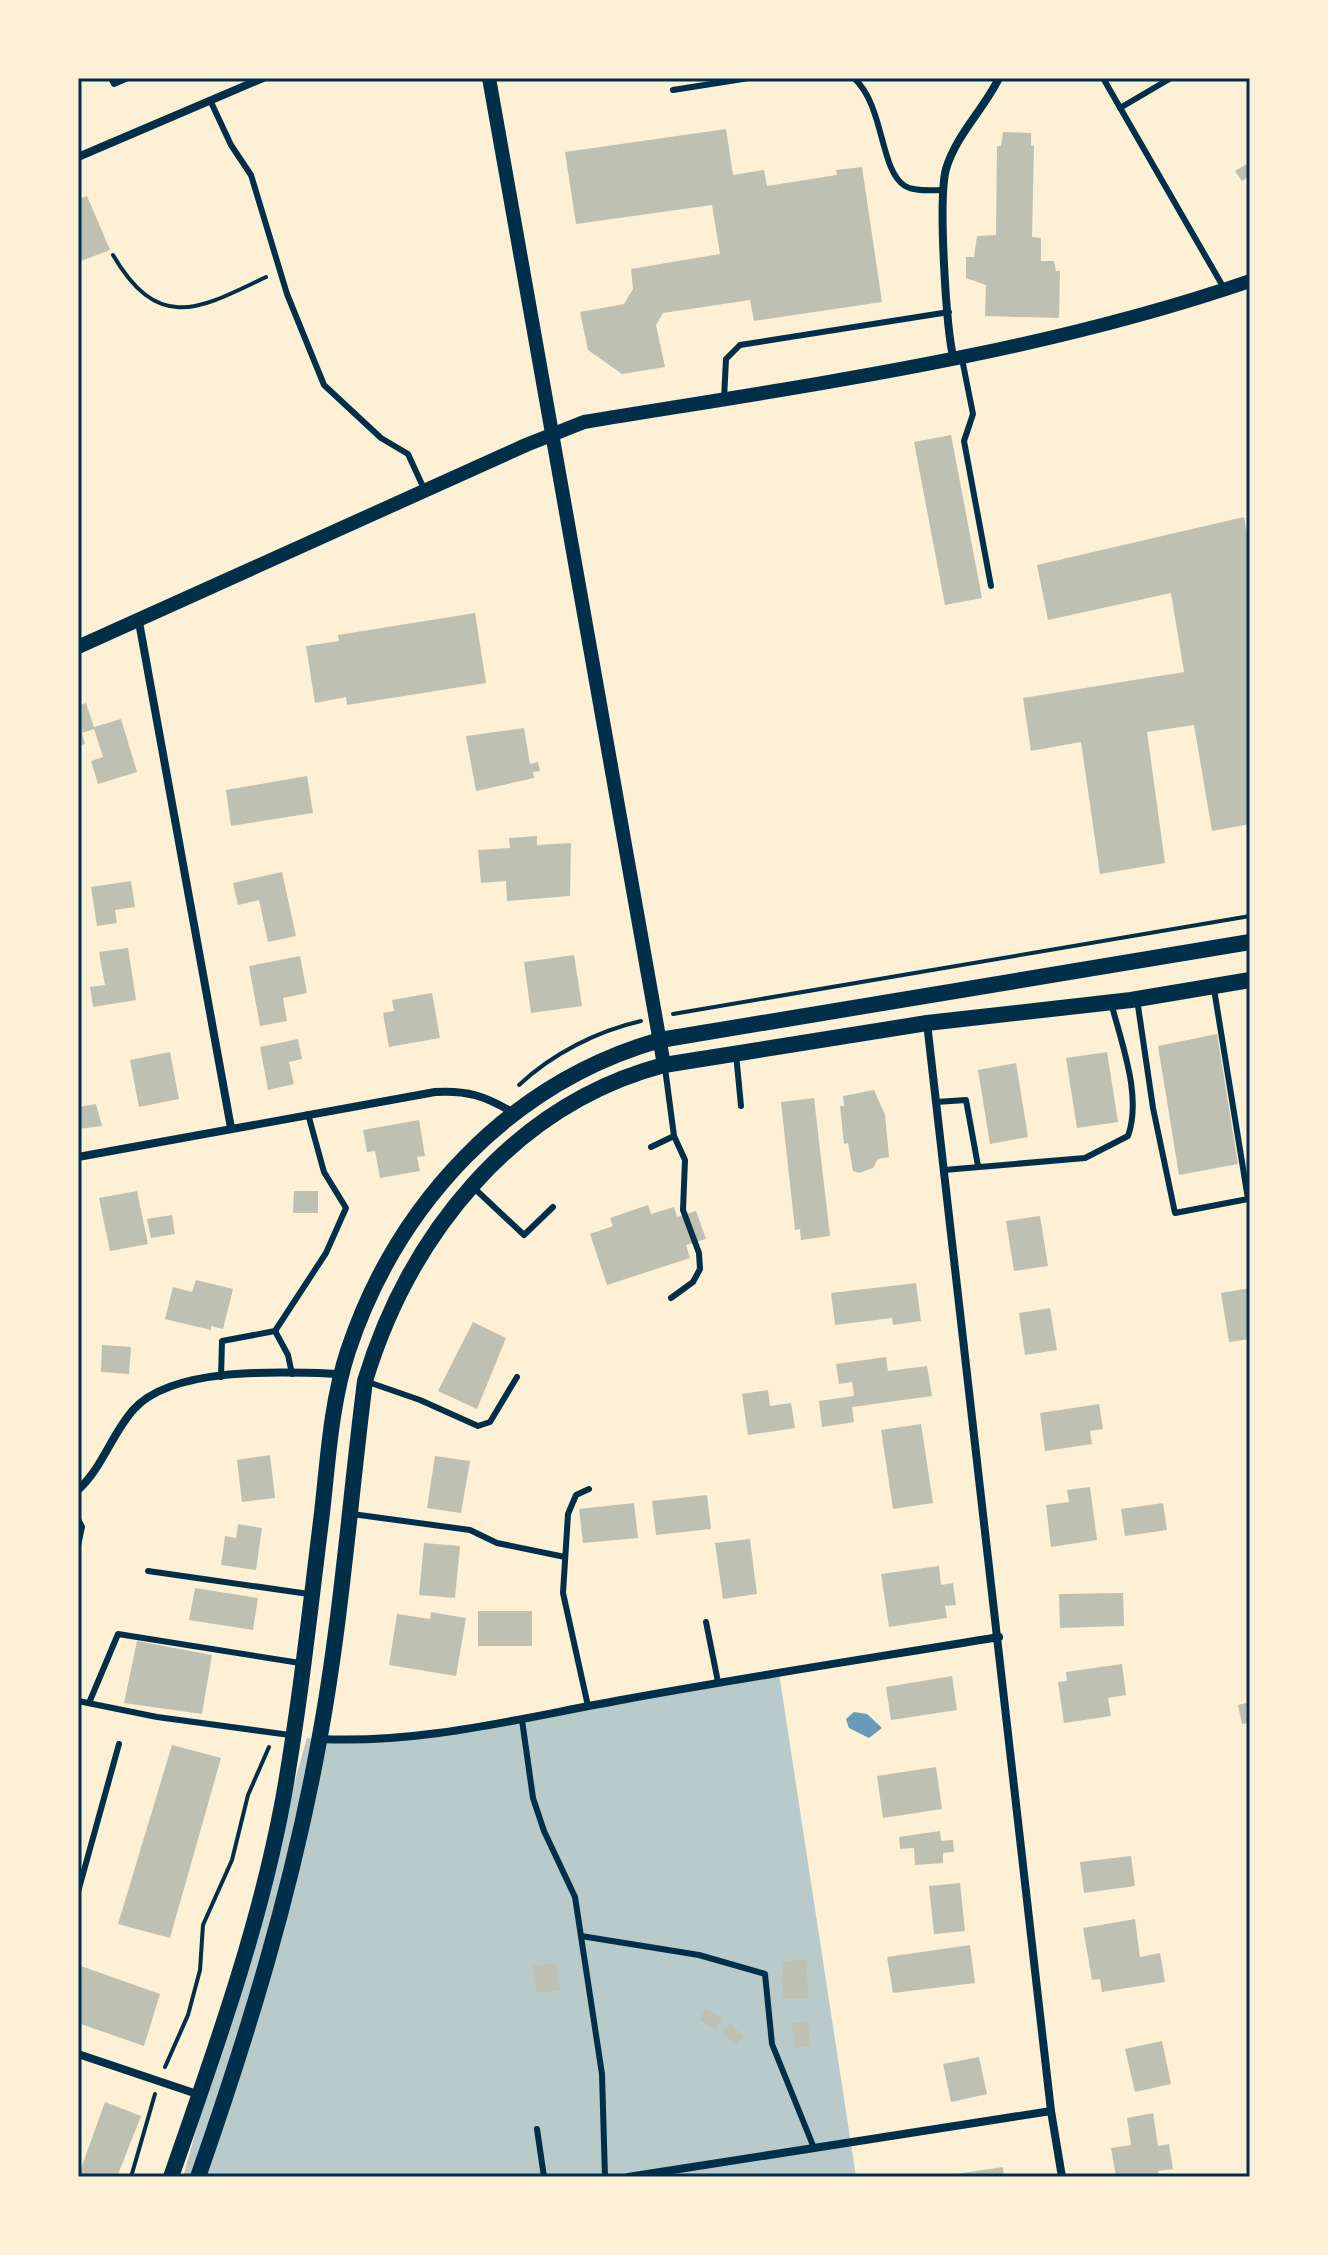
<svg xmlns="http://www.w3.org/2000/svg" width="1328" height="2255" font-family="'PT Sans',sans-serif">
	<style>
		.green { fill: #b9caca }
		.water { fill: #669bbc }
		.building { fill: #bec0b2 }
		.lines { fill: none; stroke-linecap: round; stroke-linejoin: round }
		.path { stroke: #003049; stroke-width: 4 }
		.service { stroke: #003049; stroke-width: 6 }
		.minor { stroke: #003049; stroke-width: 8 }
		.tertiary { stroke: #003049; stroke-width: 14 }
		.secondary { stroke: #003049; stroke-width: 16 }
		.neatline { fill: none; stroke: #003049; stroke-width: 3 }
	</style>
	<rect width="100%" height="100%" fill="#fdf0d5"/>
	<!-- green -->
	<path class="green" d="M779,1673L856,2177H183L307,1738L388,1740Z"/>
	<!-- water -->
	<path class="water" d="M854,1712L867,1714L882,1728L869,1738L849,1728L846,1719Z"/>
	<!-- building -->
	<g class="building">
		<path d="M726,129L733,175L764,170L767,186L837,175L836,170L862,167L882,302L754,321L750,300L663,313L656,325L665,367L622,374L588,350L580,312L624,304L633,289L631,269L720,254L712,205L576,224L565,152Z"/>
		<path d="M1003,132L1031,133V145L1034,146L1032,237L1041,238V261H1054L1056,271H1060L1059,318L985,316L986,285L966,278V257H974L977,236L996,235L997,146H1001Z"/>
		<path d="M1250,162V176L1242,181L1235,171Z"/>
		<path d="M87,196L110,250L78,262V199Z"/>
		<path d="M951,435L982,598L945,605L914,442Z"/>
		<path d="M1244,517L1250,548V824L1212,831L1194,725L1147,732L1165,863L1100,874L1081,742L1031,751L1023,698L1184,672L1171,593L1048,620L1037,565Z"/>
		<path d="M475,613L486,683L347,705L346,697L315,703L306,646L339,641L338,635Z"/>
		<path d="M86,703L94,727L121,719L137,772L98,784L91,761L103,757L94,729L82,733L85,744L78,746V706Z"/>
		<path d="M524,728L530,764L538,762L540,771L533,772L534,778L476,791L466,736Z"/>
		<path d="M307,776L313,813L231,826L226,790Z"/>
		<path d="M537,836V845L571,843L570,896L507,901L506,881L481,883L478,850L510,848L509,838Z"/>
		<path d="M282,872L296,936L268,942L259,900L238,905L233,883Z"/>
		<path d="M131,881L135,907L115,910L117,923L97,926L91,887Z"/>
		<path d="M128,948L136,1000L93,1007L90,987L105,985L99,952Z"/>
		<path d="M574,955L582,1006L531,1013L524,962Z"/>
		<path d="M300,956L307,993L283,998L287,1021L260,1026L249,966Z"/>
		<path d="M432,993L440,1038L389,1047L383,1013L394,1011L392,1000Z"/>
		<path d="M1217,1034L1238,1164L1179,1175L1158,1046Z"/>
		<path d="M298,1039L302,1059L289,1062L294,1084L268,1090L260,1047Z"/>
		<path d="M170,1052L179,1099L139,1107L130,1060Z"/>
		<path d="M1107,1052L1118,1122L1077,1128L1066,1058Z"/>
		<path d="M1016,1063L1028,1137L990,1144L978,1070Z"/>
		<path d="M874,1090L885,1115L889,1157L878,1159L873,1168L859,1173L853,1171L848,1143L844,1144L840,1106H844L843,1096Z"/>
		<path d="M814,1098L830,1236L801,1240L800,1229L795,1230L781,1102Z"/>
		<path d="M96,1104L102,1126L78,1129V1107Z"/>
		<path d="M419,1120L425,1156L417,1157L420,1171L380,1178L375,1151L367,1152L363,1130Z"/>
		<path d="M137,1191L148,1244L110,1251L99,1198Z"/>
		<path d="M294,1191H318V1213H293Z"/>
		<path d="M648,1205L651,1214L674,1207L677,1217L696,1211L706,1239L686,1245L690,1258L607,1285L590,1234L613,1226L610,1218Z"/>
		<path d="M172,1215L175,1234L151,1238L147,1219Z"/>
		<path d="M1040,1216L1048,1266L1014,1271L1006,1221Z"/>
		<path d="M196,1280L233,1289L223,1329L211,1326V1330L165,1319L173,1287L192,1292Z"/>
		<path d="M916,1283L921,1321L893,1325L892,1318L835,1325L831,1293Z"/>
		<path d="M1250,1288V1339L1229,1342L1221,1293Z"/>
		<path d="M1050,1308L1057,1350L1025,1355L1019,1313Z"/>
		<path d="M473,1322L506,1338L477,1409L438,1391Z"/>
		<path d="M102,1345L131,1347L129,1374L101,1372Z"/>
		<path d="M886,1357L888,1371L927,1366L932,1396L852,1407L854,1422L822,1427L819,1401L854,1396L852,1382L839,1384L836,1364Z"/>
		<path d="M768,1390L770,1406L791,1403L795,1428L748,1435L742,1394Z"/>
		<path d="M1099,1404L1103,1429L1090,1431L1092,1444L1045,1451L1040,1413Z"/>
		<path d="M921,1424L933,1503L893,1509L881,1430Z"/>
		<path d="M270,1455L275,1498L242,1502L237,1460Z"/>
		<path d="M435,1456L470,1461L461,1513L427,1508Z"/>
		<path d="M1090,1487L1097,1540L1051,1547L1046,1505L1069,1502L1067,1490Z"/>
		<path d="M707,1495L711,1529L656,1535L652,1501Z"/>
		<path d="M634,1503L638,1538L583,1543L579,1509Z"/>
		<path d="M1163,1503L1167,1530L1125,1536L1121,1509Z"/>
		<path d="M238,1524L262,1528L256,1570L221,1565L225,1536L236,1538Z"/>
		<path d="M750,1539L757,1594L723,1599L715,1543Z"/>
		<path d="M424,1543L460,1546L455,1598L419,1595Z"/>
		<path d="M939,1566L941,1585L953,1583L956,1605L945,1606L947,1618L889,1627L881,1574Z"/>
		<path d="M195,1588L258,1598L253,1630L189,1620Z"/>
		<path d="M1123,1593L1124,1626L1060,1628L1059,1594Z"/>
		<rect x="478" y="1611" width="54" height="35"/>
		<path d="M431,1612L466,1618L456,1676L389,1665L397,1614L430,1619Z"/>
		<path d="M137,1641L212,1655L202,1714L124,1703Z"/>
		<path d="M1122,1664L1126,1695L1108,1698L1111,1716L1064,1723L1058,1682L1067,1681L1066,1672Z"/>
		<path d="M952,1676L957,1710L891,1720L886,1687Z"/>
		<path d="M1250,1702V1723L1242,1724L1238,1705Z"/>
		<path d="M172,1745L221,1758L170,1938L118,1924Z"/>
		<path d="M936,1767L942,1809L883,1818L877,1776Z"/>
		<path d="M940,1831L941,1841L953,1840L954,1852L943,1853V1863L915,1865L914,1848L900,1849L899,1837Z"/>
		<path d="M1131,1856L1135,1886L1084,1893L1080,1862Z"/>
		<path d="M960,1883L965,1931L934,1934L929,1886Z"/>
		<path d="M1135,1919L1140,1957L1160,1953L1165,1982L1102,1992L1100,1979L1092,1980L1083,1928Z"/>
		<path d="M970,1945L975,1983L893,1993L887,1957Z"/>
		<path d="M807,1960L808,1999H783L782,1961Z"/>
		<path d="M556,1963L560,1990L537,1993L533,1966Z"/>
		<path d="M78,1965L160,1994L144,2046L78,2023Z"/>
		<path d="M705,2009L722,2018L716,2029L700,2020Z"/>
		<path d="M808,2021L810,2046L795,2048L792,2023Z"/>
		<path d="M730,2024L744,2037L736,2045L722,2032Z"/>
		<path d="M1162,2041L1171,2084L1135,2092L1125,2049Z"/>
		<path d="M979,2057L987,2094L951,2102L943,2064Z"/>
		<path d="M105,2102L141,2116L117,2177H78Z"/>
		<path d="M1153,2113L1158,2146L1169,2144L1173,2169L1158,2171L1159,2177H1116L1111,2148L1131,2145L1127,2118Z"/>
		<path d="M1003,2167L1004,2177H949V2175Z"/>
	</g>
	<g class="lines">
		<!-- path -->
		<g class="path">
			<path d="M113,255C159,334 201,308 266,277"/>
			<path d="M673,1014L1250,916"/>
			<path d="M519,1085C552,1054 597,1031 641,1021"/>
			<path d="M165,2067L188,2015L200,1970L203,1925L232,1860L248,1795L269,1747"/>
			<path d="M131,2177L155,2094"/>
		</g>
		<!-- service -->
		<g class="service">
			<path d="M111,78L114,84L128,78"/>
			<path d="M854,78C885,107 879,169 905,186C915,192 932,190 943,190"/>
			<path d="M1103,78L1225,290"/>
			<path d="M673,90L749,78"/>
			<path d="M210,100L231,145L251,175L287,294L324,385L381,438L408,454L425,491"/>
			<path d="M1120,108L1171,78"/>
			<path d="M962,359L973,414L964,441L991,586"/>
			<path d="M724,399L726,359L740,345L949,312"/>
			<path d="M1137,999L1153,1108L1175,1213L1248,1199L1214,989"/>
			<path d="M736,1054L741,1106"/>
			<path d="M936,1102L966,1100L978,1166"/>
			<path d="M651,1147L674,1136L665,1068"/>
			<path d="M944,1170L1085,1158L1128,1136C1142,1097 1122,1045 1112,1006"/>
			<path d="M474,1188L524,1235L553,1207"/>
			<path d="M671,1298L693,1282L700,1269L699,1253L683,1210L685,1160L674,1136"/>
			<path d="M275,1331L288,1355L292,1374"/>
			<path d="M221,1377L222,1341L275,1331L326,1253L346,1208L324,1172L308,1114"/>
			<path d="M368,1382L420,1400L478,1426L490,1422L517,1377"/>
			<path d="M352,1514L470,1530L497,1543L565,1557"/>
			<path d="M78,1519L82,1527L78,1546"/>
			<path d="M148,1571L309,1594"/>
			<path d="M706,1622L718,1682"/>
			<path d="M78,1701L157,1717L290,1735"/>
			<path d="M89,1703L118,1634L300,1663"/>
			<path d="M588,1706L563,1593L568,1514L576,1495L589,1489"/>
			<path d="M522,1720L533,1798L544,1831L575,1897L602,2074L605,2177"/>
			<path d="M78,1892L119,1744"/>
			<path d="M581,1936L699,1955L765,1974L772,2044L814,2148"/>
			<path d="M537,2129L544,2177"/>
		</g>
		<!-- minor -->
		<g class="minor">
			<path d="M78,157L263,78"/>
			<path d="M954,361C946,329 938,199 946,169C956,135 984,109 999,78"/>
			<path d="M139,622L231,1128"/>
			<path d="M927,1023L1051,2111L1062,2177"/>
			<path d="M78,1157L435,1092C467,1090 485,1096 512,1112"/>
			<path d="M78,1490C103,1467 112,1433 134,1409C174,1365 286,1372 342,1374"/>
			<path d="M320,1739C422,1744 521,1718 621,1700C746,1677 872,1658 999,1637"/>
			<path d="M78,2054L200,2095"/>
			<path d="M628,2177L1051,2111"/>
		</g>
		<!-- tertiary -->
		<g class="tertiary">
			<path d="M489,78L664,1065"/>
			<path d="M78,647L526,445L584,422C808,385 1034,355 1250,281"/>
		</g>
		<!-- secondary -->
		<g class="secondary">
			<path d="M171,2177C214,2053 259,1929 283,1800C300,1705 310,1609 322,1513C328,1460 331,1403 348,1351C397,1204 509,1083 660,1040L1250,942"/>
			<path d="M198,2177C248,2034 292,1890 319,1741C341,1624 350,1499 365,1381C409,1236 512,1105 664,1065L927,1023L1131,1000L1250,980"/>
		</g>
	</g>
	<!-- border -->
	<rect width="1328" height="2255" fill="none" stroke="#fdf0d5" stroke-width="160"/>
	<rect x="80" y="80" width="1168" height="2095" class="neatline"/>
</svg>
